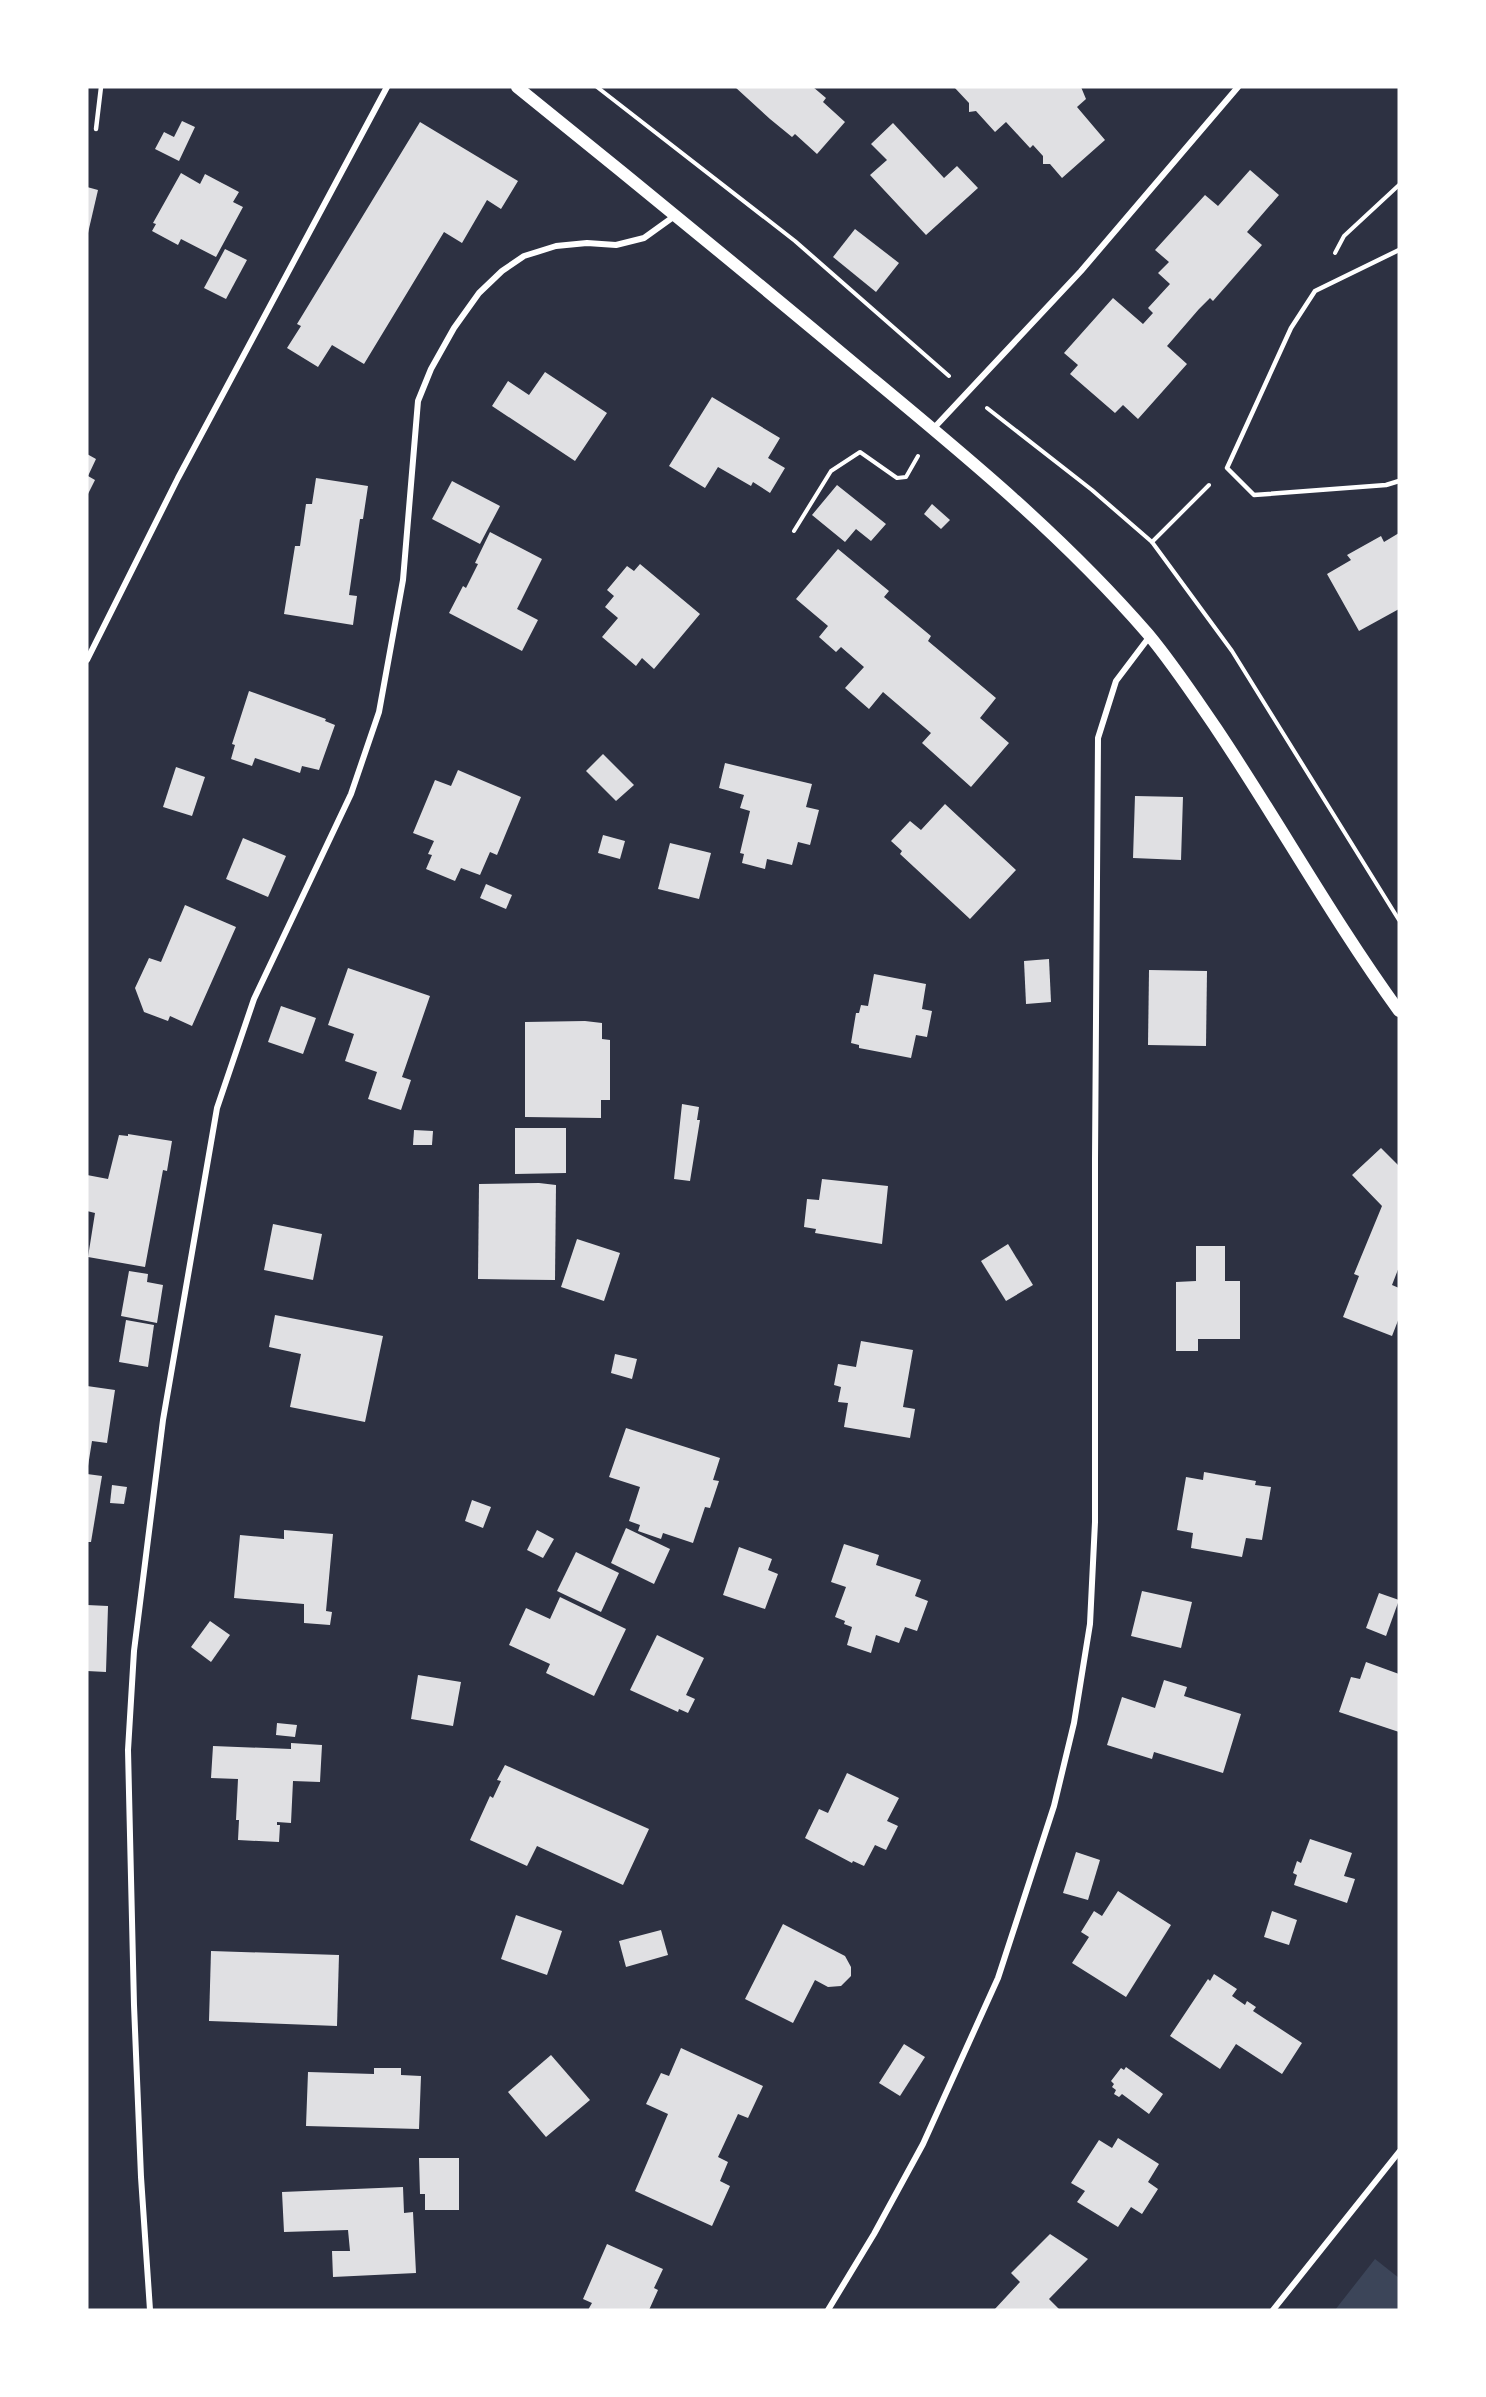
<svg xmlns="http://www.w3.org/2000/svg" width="1486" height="2397" font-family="'Public Sans',sans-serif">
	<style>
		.green { fill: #3c4559 }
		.building { fill: #e0e0e3 }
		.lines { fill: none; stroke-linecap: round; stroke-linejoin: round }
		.path { stroke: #fff; stroke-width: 4 }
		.service { stroke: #fff; stroke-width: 4.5 }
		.minor { stroke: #fff; stroke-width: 6 }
		.secondary { stroke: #fff; stroke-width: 12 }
	</style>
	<rect width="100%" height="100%" fill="#2d3142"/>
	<!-- green -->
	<path class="green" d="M1375,2259L1399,2278V2310H1335Z"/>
	<!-- building -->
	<g class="building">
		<path d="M735,87H813L826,98L823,102L845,122L817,154L795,134L792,137L770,119Z"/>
		<path d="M954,87H1081L1086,99L1077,107L1105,140L1062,178L1050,164H1043V156L1033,145L1030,148L1006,122L995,132L976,111L969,112V103Z"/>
		<path d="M182,121L195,127L179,161L155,149L164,132L174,137Z"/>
		<path d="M420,122L518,181L501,209L487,200L462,243L444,232L364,364L332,345L318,367L287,348L301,326L297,324Z"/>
		<path d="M893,123L944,178L957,166L978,188L926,235L870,175L887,160L871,144Z"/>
		<path d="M1250,170L1279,195L1247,232L1262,245L1213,301L1210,298L1199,309L1167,346L1187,364L1138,419L1123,405L1115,413L1070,374L1078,365L1064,353L1113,298L1143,324L1153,313L1148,308L1170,284L1158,273L1169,262L1155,250L1205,195L1218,206Z"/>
		<path d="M181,173L200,184L205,174L239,192L233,202L243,207L216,257L181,239L178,245L152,231L156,224L153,223Z"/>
		<path d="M87,187L98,190L88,233H87Z"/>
		<path d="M855,229L899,263L876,292L833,257Z"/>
		<path d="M225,249L247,260L226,299L204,288Z"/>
		<path d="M545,372L607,413L575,461L492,406L508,381L529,395Z"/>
		<path d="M712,397L780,438L768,458L785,468L770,493L753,482L751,486L718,467L705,488L669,466Z"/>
		<path d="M87,454L96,459L88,476L95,480L87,496Z"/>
		<path d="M316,478L368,486L363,519H360L349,595L357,596L353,625L284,614L295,546H300L306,504H312Z"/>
		<path d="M452,481L500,506L480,544L432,519Z"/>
		<path d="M837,485L886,524L871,541L856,529L845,542L812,515Z"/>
		<path d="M932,504L950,520L941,529L924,514Z"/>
		<path d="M490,532L542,559L517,609L538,620L522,651L449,613L463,586L466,588L478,564L475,563Z"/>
		<path d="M1399,533V609L1359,631L1327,574L1351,560L1347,555L1381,536L1384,542Z"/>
		<path d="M838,549L889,591L884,597L931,636L928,641L996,698L980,718L1009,743L971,787L922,743L931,733L883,692L869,709L845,688L864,667L841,647L836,652L819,637L828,626L796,599Z"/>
		<path d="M640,564L700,614L654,669L642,658L636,666L602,637L618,618L605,607L614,596L607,590L627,566L634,571Z"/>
		<path d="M249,691L326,719L325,721L335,725L319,770L302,766L300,773L255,758L252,766L231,759L235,745L232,744Z"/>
		<path d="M603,754L634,785L616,801L586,771Z"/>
		<path d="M725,763L812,784L806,807L819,810L810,845L798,842L792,865L767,859L765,869L742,863L744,854L740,853L750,811L740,808L744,795L719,788Z"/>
		<path d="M176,767L205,777L192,816L163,807Z"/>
		<path d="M458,770L521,797L497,855L490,852L480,875L461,868L455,881L426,869L432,855L428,854L434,841L413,833L435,780L451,786Z"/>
		<path d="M1135,796L1183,797L1181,860L1133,858Z"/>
		<path d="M945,804L1016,870L970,919L900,854L902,851L891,841L910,821L921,830Z"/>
		<path d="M603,835L625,841L620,859L598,853Z"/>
		<path d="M243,838L286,856L268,897L226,879Z"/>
		<path d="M670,843L711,853L699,899L658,889Z"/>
		<path d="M486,884L512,895L506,909L480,898Z"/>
		<path d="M185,905L236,927L192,1026L170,1016L168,1021L144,1012L135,988L149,958L161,962Z"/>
		<path d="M1049,959L1051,1002L1026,1004L1024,961Z"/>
		<path d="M348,968L430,996L402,1077L411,1080L401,1110L368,1099L377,1072L345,1061L354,1034L328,1025Z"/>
		<path d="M1149,970L1207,971L1206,1046L1148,1045Z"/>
		<path d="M874,974L926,984L922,1009L932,1011L927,1037L916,1035L911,1058L859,1048V1045L851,1043L856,1013H859L861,1005L868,1006Z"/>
		<path d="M281,1006L316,1018L303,1054L268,1042Z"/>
		<path d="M585,1021L602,1023V1039L610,1040V1100H601V1118L525,1117V1022Z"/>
		<path d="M682,1104L699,1107L697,1120H700L690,1181L674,1179Z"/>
		<path d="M515,1128H566V1173L515,1174Z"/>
		<path d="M414,1130L433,1131L432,1145H413Z"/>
		<path d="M128,1134L172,1141L167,1171L163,1170L145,1267L88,1257L95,1213L87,1211V1175L108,1179L119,1135L128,1136Z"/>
		<path d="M1381,1148L1399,1166V1267L1392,1285L1399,1288V1318L1392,1336L1343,1317L1359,1276L1354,1274L1382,1206L1352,1175Z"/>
		<path d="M822,1179L888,1186L882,1244L815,1233L816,1229L804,1227L807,1199L819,1200Z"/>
		<path d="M539,1183L556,1185L555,1280L478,1279L479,1184Z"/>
		<path d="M273,1224L322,1234L313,1280L264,1270Z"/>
		<path d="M577,1239L620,1253L604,1301L561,1287Z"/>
		<path d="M1008,1244L1033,1285L1006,1301L981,1261Z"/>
		<path d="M1196,1246H1225V1281H1240V1339H1198V1351H1176V1282L1196,1281Z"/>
		<path d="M129,1271L148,1274L147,1282L163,1285L157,1323L121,1316Z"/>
		<path d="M275,1315L383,1336L365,1422L290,1407L301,1354L269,1347Z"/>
		<path d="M126,1320L154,1325L148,1367L119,1362Z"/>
		<path d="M861,1341L913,1350L903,1407L915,1409L910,1438L844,1427L848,1403L838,1402L841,1387L834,1385L838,1364L856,1367Z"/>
		<path d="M615,1354L637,1359L632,1379L611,1373Z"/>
		<path d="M87,1386L115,1390L107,1443L92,1441L88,1466Z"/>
		<path d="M626,1428L720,1458L713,1480L719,1481L710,1508L705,1507L693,1543L663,1533L661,1539L638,1531L640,1525L629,1521L640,1487L609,1477Z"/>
		<path d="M1204,1472L1256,1481L1255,1485L1271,1487L1262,1540L1246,1538L1242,1557L1191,1548L1193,1533L1177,1530L1186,1477L1203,1480Z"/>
		<path d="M87,1474L102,1476L91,1542H87Z"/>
		<path d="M112,1485L127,1487L124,1504L110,1503Z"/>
		<path d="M472,1500L491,1507L483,1528L465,1521Z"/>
		<path d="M626,1528L670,1549L654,1584L611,1563Z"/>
		<path d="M284,1530L333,1534L326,1611L332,1612L330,1625L304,1623V1604L234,1598L240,1535L284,1539Z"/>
		<path d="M537,1530L554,1539L543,1558L527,1550Z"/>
		<path d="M844,1544L879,1555L876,1565L921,1580L915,1596L928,1601L917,1631L905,1627L899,1643L876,1635L871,1653L847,1645L852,1627L844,1624L845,1621L835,1617L846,1587L831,1582Z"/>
		<path d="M739,1547L772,1559L768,1570L778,1574L765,1609L723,1595Z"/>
		<path d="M576,1552L619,1573L601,1612L557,1591Z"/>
		<path d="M1142,1591L1192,1602L1181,1648L1131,1636Z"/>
		<path d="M1379,1593L1399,1600L1386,1636L1366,1628Z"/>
		<path d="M560,1597L626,1629L594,1696L546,1673L550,1664L509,1645L526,1608L550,1619Z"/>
		<path d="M87,1605L108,1606L106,1672L87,1671Z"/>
		<path d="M210,1621L230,1635L211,1662L191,1647Z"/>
		<path d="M657,1635L704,1658L686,1695L695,1699L688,1713L679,1709L678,1712L630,1690Z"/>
		<path d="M1366,1662L1399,1674V1732L1339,1712L1351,1677L1360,1679Z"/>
		<path d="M418,1675L461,1682L453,1726L411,1719Z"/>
		<path d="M1164,1680L1187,1687L1184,1696L1241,1714L1223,1773L1154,1752L1152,1759L1107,1745L1122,1697L1155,1708Z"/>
		<path d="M277,1723L297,1725L295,1737L276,1735Z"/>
		<path d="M291,1743L322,1745L320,1782L293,1781L291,1823L277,1822V1825H280L279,1842L238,1840L239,1820H236L238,1779L211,1778L213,1746L291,1749Z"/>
		<path d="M505,1765L649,1829L623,1885L537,1846L527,1866L470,1840L490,1796L493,1798L501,1781L497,1780Z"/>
		<path d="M847,1773L899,1798L887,1821L898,1826L886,1850L875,1845L864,1866L853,1861L852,1863L805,1838L819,1809L828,1813Z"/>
		<path d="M1310,1839L1352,1853L1344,1876L1355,1879L1347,1903L1294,1885L1297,1875L1293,1873L1297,1861L1301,1863Z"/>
		<path d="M1076,1852L1100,1860L1088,1900L1063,1893Z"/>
		<path d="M1118,1891L1171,1925L1126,1997L1072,1963L1089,1937L1081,1932L1094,1911L1102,1916Z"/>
		<path d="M1272,1911L1297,1920L1289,1945L1264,1937Z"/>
		<path d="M516,1915L562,1931L547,1975L501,1959Z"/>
		<path d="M783,1924L845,1956L851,1967V1976L841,1986L828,1987L815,1980L793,2023L745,1999Z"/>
		<path d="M661,1930L668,1955L626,1967L619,1941Z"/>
		<path d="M211,1951L339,1955L337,2026L209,2021Z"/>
		<path d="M1214,1974L1237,1989L1232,1996L1245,2005L1247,2001L1256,2007L1253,2011L1302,2043L1282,2074L1236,2044L1220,2069L1170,2036L1208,1979L1210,1981Z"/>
		<path d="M904,2044L925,2057L900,2096L879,2083Z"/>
		<path d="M681,2048L763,2086L748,2118L738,2114L718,2157L728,2162L720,2181L730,2186L712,2226L635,2191L668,2114L646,2104L661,2073L669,2076Z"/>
		<path d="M551,2055L590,2100L546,2137L508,2092Z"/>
		<path d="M1126,2067L1163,2094L1149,2114L1122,2094L1119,2097L1114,2094L1116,2090L1112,2087L1114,2084L1111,2081L1121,2068L1124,2070Z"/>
		<path d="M374,2068H401V2075L421,2076L419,2129L306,2126L308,2072L374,2074Z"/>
		<path d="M1118,2138L1159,2164L1148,2182L1158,2189L1142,2214L1131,2207L1118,2227L1077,2202L1085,2191L1071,2183L1099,2140L1112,2148Z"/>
		<path d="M419,2158H459V2210H425V2194H420Z"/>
		<path d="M403,2187L404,2213L413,2212L416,2273L333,2277L332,2251H350L348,2230L284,2232L282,2192Z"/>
		<path d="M1050,2234L1088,2259L1049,2299L1060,2310H994L1020,2282L1011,2273Z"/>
		<path d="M607,2244L663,2269L654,2288L658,2290L649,2310H588L592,2303L583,2299Z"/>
	</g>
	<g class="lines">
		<!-- path -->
		<g class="path">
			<path d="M597,87L795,241L949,376"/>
			<path d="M1335,253L1344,236L1399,185"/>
			<path d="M987,408L1092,490L1152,542L1232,651L1399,920"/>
			<path d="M794,531L831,471L860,452L897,478L906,477L918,456"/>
			<path d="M1152,542L1209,485"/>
		</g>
		<!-- service -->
		<g class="service">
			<path d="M96,129L101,87"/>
			<path d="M1399,250L1315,291L1291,328L1227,468L1254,495L1386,485L1399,481"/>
		</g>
		<!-- minor -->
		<g class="minor">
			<path d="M933,429L1081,271L1238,87"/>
			<path d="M87,660L178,478L387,87"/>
			<path d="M150,2310L141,2177L134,2005L128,1750L134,1651L163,1420L217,1108L254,999L351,794L379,712L403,580L418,401L431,369L454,328L479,293L502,271L524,256L556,246L587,243L616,245L644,238L676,215"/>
			<path d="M828,2310L874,2234L923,2144L998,1978L1054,1806L1074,1723L1090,1624L1095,1522V1160L1098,738L1116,681L1150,636"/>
			<path d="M1273,2310L1399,2152"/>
		</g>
		<!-- secondary -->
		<path class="secondary" d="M517,87C635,182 752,278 868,375C967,457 1063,536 1148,634C1173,664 1194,696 1216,728C1279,822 1333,920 1399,1011"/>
	</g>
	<!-- border -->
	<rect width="1486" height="2397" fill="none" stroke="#ffffff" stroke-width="177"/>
</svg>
